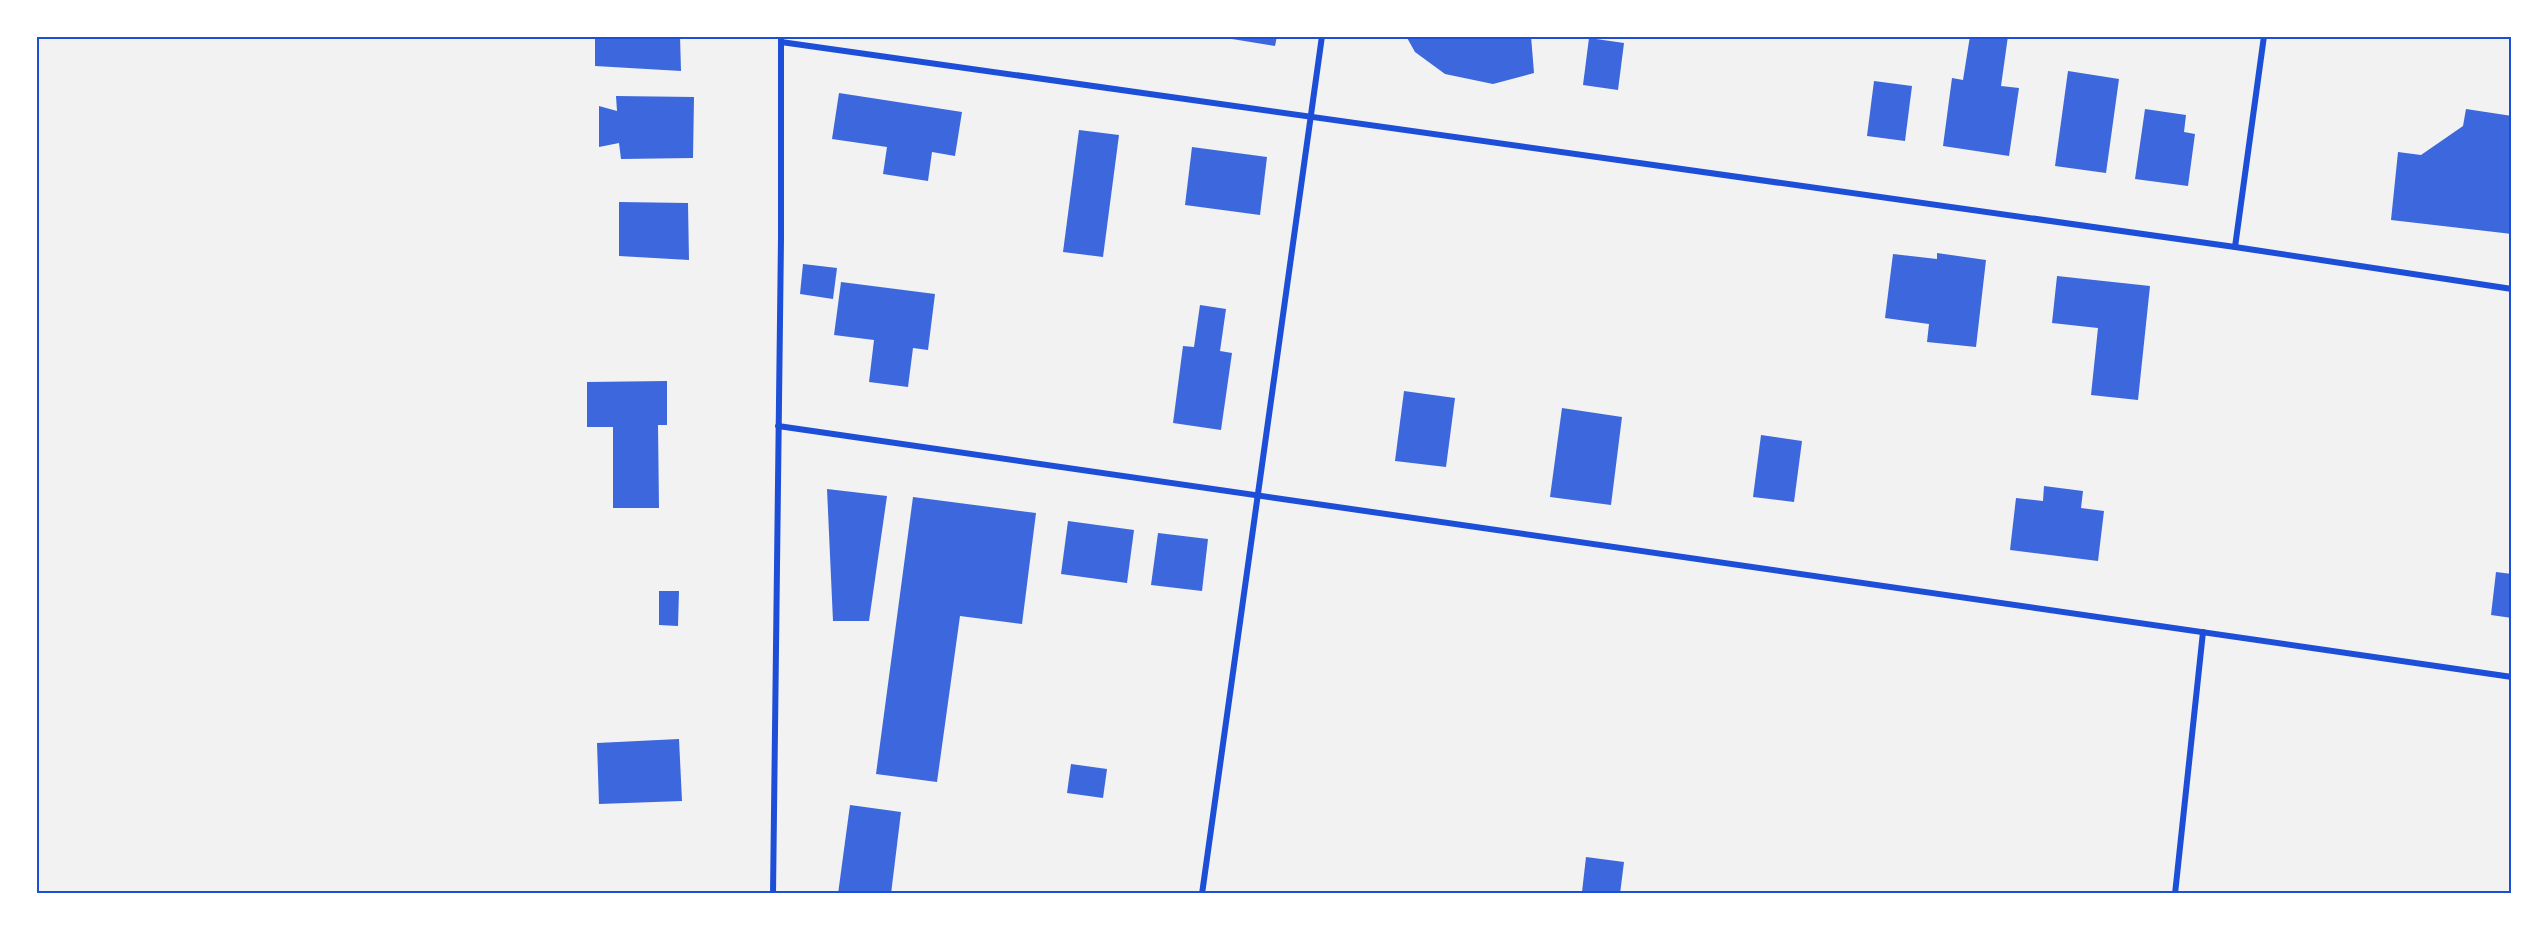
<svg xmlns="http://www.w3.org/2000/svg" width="2548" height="930" font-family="'Public Sans',sans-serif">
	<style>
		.building { fill: #3d67dc }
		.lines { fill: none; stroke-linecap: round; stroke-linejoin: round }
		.minor { stroke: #1d4ed8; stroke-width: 6 }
		.neatline { fill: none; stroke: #1d4ed8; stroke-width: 2 }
	</style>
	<rect width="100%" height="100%" fill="#f2f2f2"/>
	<!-- building -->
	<g class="building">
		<path d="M595,36H680L681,71L595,66Z"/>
		<path d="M1233,36H1277L1275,46L1232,39Z"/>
		<path d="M1406,36H1531L1534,73L1493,84L1445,74L1415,52Z"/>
		<path d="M1970,36H2008L2001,86L2019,88L2009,156L1943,146L1952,78L1963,80Z"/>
		<path d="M1589,38L1624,43L1618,90L1583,85Z"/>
		<path d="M2068,71L2119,79L2106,173L2055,166Z"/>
		<path d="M1874,81L1912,86L1905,141L1867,136Z"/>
		<path d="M839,93L962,112L955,156L932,152L928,181L883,174L887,147L832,139Z"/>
		<path d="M616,96L694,97L693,158L621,159L619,143L599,147V106L617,111Z"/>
		<path d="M2145,109L2186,115L2184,132L2195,134L2188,186L2135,179Z"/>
		<path d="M2466,109L2512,116V234L2391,220L2398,152L2421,155L2463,126Z"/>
		<path d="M1079,130L1119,135L1103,257L1063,252Z"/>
		<path d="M1192,147L1267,157L1260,215L1185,205Z"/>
		<path d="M619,202L688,203L689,260L619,256Z"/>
		<path d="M1937,253L1986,260L1976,347L1927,342L1929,324L1885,318L1893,254L1937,259Z"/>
		<path d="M803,264L837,268L833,299L800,294Z"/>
		<path d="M2057,276L2150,286L2138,400L2091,395L2098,328L2052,323Z"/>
		<path d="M841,282L935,294L928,350L913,348L908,387L869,382L874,340L834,335Z"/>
		<path d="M1200,305L1226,309L1220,351L1232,353L1221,430L1173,423L1183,346L1194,347Z"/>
		<path d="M667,381V425H658L659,508H613V427H587V382Z"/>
		<path d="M1404,391L1455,398L1446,467L1395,461Z"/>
		<path d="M1562,408L1622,417L1611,505L1550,497Z"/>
		<path d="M1761,435L1802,441L1794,502L1753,497Z"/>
		<path d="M2044,486L2083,491L2081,508L2104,511L2098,561L2010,550L2016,498L2043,501Z"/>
		<path d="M827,489L887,496L869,621H833Z"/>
		<path d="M913,497L1036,513L1022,624L960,616L937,782L876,774Z"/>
		<path d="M1068,521L1134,530L1127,583L1061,574Z"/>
		<path d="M1158,533L1208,539L1202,591L1151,585Z"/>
		<path d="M2496,572L2512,574V618L2491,615Z"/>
		<path d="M659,591H679L678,626L659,625Z"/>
		<path d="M679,739L682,801L599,804L597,743Z"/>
		<path d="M1071,764L1107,769L1103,798L1067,793Z"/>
		<path d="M850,805L901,812L891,894H838Z"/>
		<path d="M1586,857L1624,862L1620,894L1582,892Z"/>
	</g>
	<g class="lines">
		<!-- minor -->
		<g class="minor">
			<path d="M781,42L2235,247L2512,289"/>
			<path d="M2235,247L2264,36"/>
			<path d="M778,426L2512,677"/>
			<path d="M773,894L781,238V36"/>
			<path d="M1202,894L1322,36"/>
			<path d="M2175,894L2203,632"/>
		</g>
	</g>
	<!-- border -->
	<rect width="2548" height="930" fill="none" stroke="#ffffff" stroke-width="75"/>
	<rect x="38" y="38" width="2472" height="854" class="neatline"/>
</svg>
